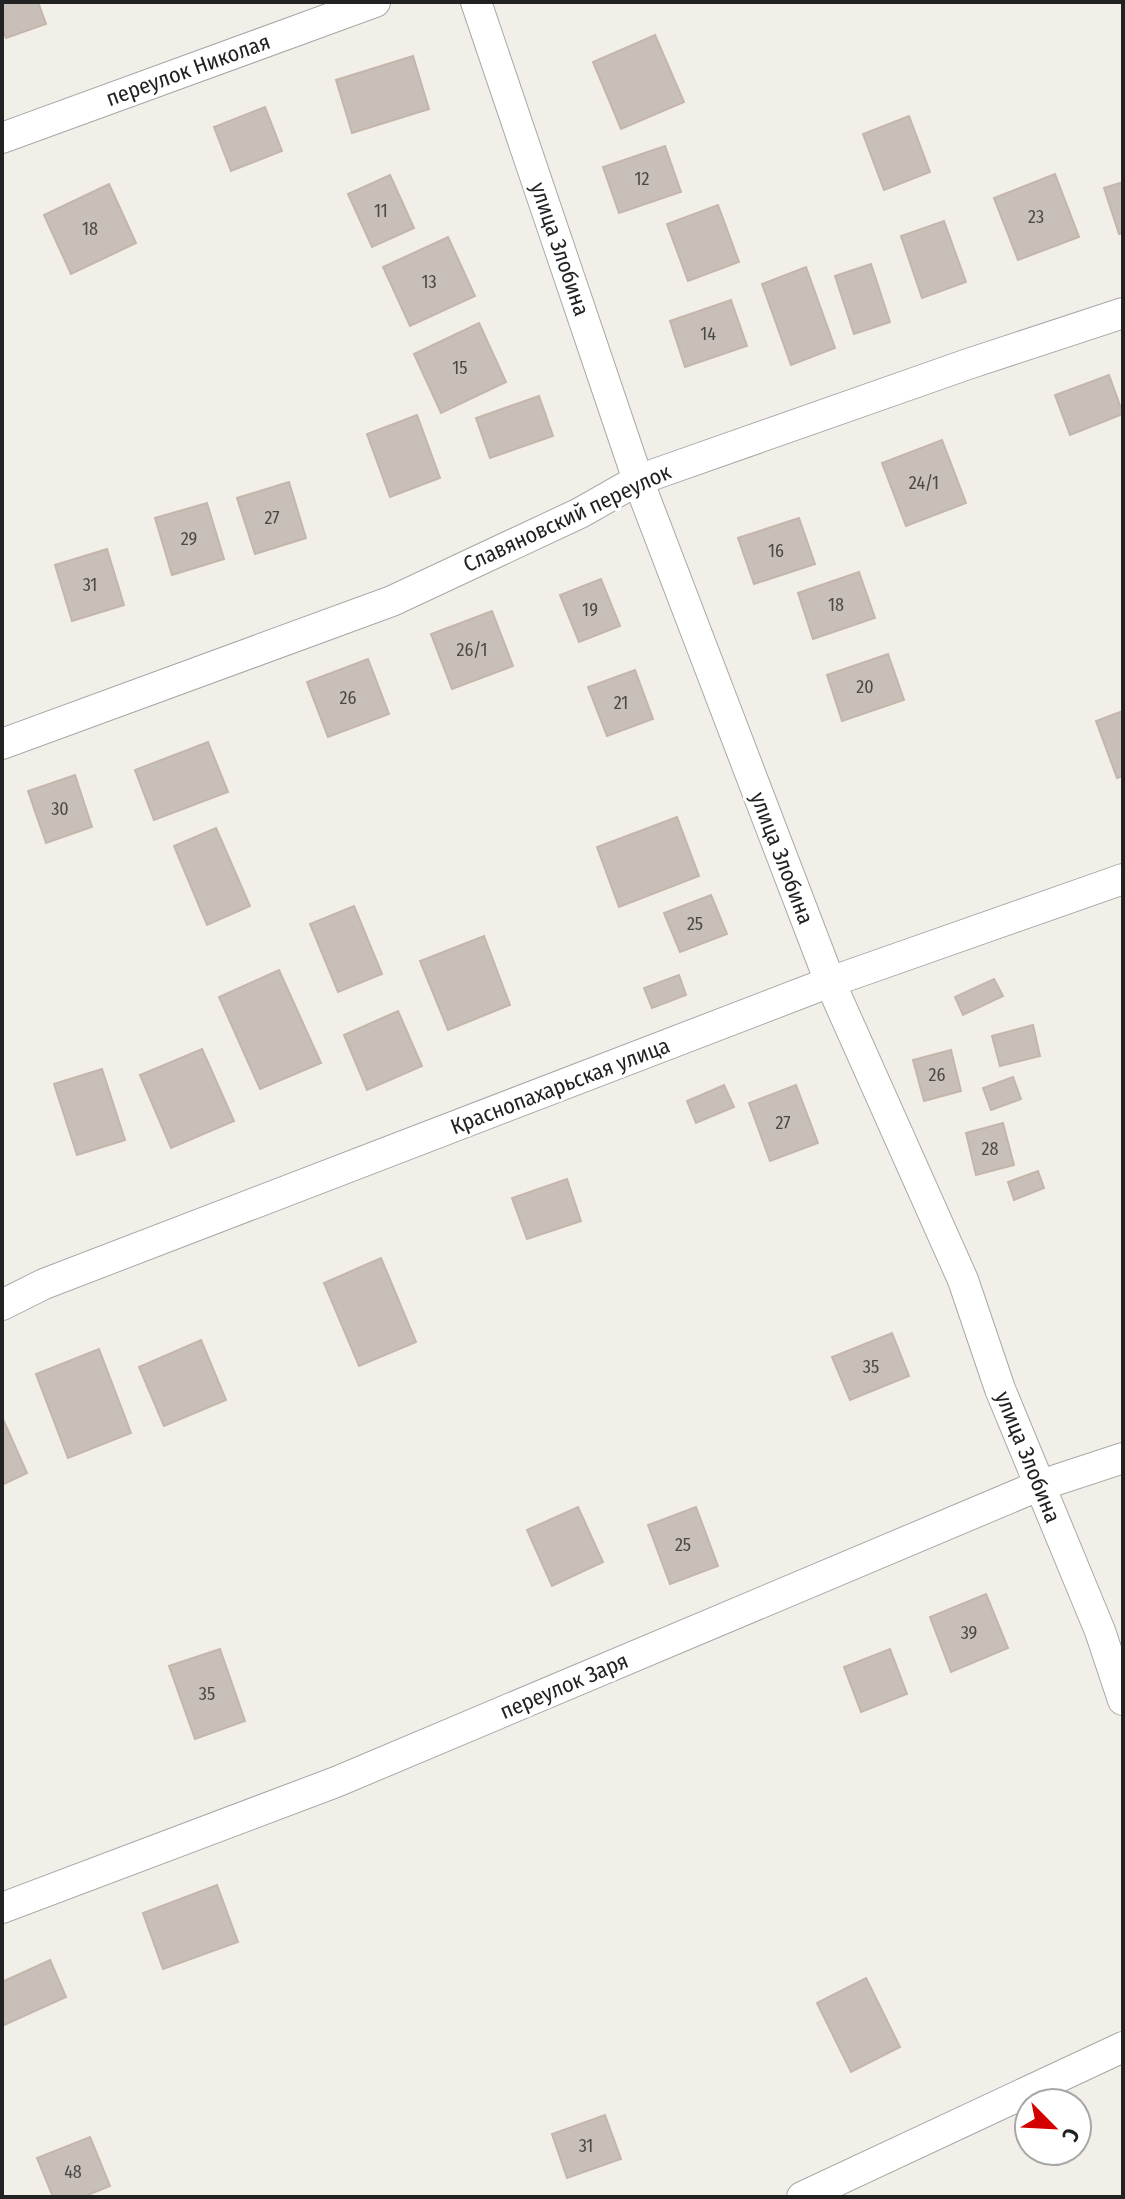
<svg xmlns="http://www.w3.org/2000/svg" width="1125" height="2199" font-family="'Fira Sans Condensed',sans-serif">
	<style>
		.building { fill: #c7bfb8; stroke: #c4b6ab; stroke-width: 2 }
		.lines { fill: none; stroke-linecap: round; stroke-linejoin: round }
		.minor-casing { stroke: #a9a9a9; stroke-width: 32 }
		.minor { stroke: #fff; stroke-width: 30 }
		.labels { text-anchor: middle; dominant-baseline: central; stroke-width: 6; stroke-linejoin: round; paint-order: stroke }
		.number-label { font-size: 18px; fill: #4b4948 }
		.street-label { font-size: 22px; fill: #222; stroke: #fff }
	</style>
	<rect width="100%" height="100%" fill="#f2efe9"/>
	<!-- building -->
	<g class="building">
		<path d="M2,2H38L46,24L6,38L2,28Z"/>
		<path d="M655,35L684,102L621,129L593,62Z"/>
		<path d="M413,56L429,109L352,133L336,80Z"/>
		<path d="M265,107L282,151L231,171L214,127Z"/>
		<path d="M909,116L930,172L884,190L863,134Z"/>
		<path d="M665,146L681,192L619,213L603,167Z"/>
		<path d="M1055,174L1079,237L1018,260L994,198Z"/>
		<path d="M390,175L414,228L372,247L348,194Z"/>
		<path d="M1123,182V233L1119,234L1104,188Z"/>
		<path d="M109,184L136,243L71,274L44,215Z"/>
		<path d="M718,205L739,262L688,281L667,224Z"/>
		<path d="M944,221L966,282L922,298L901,236Z"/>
		<path d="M448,237L475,296L410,326L383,267Z"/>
		<path d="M871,264L890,322L854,334L835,276Z"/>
		<path d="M806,267L835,348L791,365L762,284Z"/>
		<path d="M731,300L747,346L685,367L670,321Z"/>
		<path d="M479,323L506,382L441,413L414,354Z"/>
		<path d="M1109,375L1123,414L1070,435L1055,395Z"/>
		<path d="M539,396L553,436L490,458L476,418Z"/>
		<path d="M417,415L440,478L390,497L367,434Z"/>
		<path d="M942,440L966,503L906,526L882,463Z"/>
		<path d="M289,482L306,538L255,554L237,498Z"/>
		<path d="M207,503L224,559L172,575L155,518Z"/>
		<path d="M799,518L815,564L754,584L738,538Z"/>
		<path d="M107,549L124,605L72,621L55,565Z"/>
		<path d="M859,572L875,618L813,639L798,593Z"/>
		<path d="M601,579L620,626L579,642L560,595Z"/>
		<path d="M492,611L513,666L452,689L431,634Z"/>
		<path d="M888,654L904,700L842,721L827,675Z"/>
		<path d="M368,659L389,714L328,737L307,682Z"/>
		<path d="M635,670L653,719L607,736L588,687Z"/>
		<path d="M1123,711V776L1117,778L1096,721Z"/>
		<path d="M208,742L228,792L154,820L135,770Z"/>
		<path d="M75,775L92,827L46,843L28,791Z"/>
		<path d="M677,817L699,876L619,907L597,847Z"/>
		<path d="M216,828L250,906L207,925L174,846Z"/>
		<path d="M711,895L727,934L680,952L664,913Z"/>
		<path d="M354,906L382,974L338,992L310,924Z"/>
		<path d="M484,936L510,1005L448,1030L420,961Z"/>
		<path d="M279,970L321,1063L260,1089L219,997Z"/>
		<path d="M679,975L686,995L652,1008L644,988Z"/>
		<path d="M994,979L1003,996L963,1015L955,997Z"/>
		<path d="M398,1011L422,1066L367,1090L344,1035Z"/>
		<path d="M1033,1025L1040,1056L1000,1066L992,1036Z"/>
		<path d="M202,1049L234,1121L171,1148L140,1075Z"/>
		<path d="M951,1050L961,1091L924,1101L913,1060Z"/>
		<path d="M102,1069L125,1140L77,1155L54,1084Z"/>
		<path d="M1013,1077L1021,1099L991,1110L983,1088Z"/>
		<path d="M724,1085L734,1107L696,1123L687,1101Z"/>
		<path d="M796,1085L818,1143L770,1161L749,1103Z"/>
		<path d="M1003,1123L1014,1165L976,1175L966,1133Z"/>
		<path d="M1038,1171L1044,1188L1014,1200L1008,1182Z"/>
		<path d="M567,1179L581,1221L527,1239L512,1198Z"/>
		<path d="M381,1258L416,1342L359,1366L324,1283Z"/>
		<path d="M892,1333L909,1376L850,1400L832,1357Z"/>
		<path d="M201,1340L226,1400L164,1426L139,1367Z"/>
		<path d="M99,1349L131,1433L68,1458L36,1374Z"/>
		<path d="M2,1417L27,1473L2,1485Z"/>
		<path d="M578,1507L603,1562L552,1586L527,1530Z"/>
		<path d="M696,1507L718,1566L670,1584L648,1525Z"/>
		<path d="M986,1594L1008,1648L951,1672L930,1617Z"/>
		<path d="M220,1649L245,1721L195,1739L169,1666Z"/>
		<path d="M890,1649L907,1694L861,1712L844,1667Z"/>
		<path d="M217,1885L238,1942L163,1969L143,1913Z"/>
		<path d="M50,1960L66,1997L2,2026V1982Z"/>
		<path d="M866,1978L900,2047L851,2072L817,2003Z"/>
		<path d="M605,2115L621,2159L567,2178L552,2134Z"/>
		<path d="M90,2137L110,2186L83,2197H53L37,2158Z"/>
	</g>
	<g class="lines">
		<defs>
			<g id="minor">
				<path d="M476,2L638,480L830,982L963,1280L1000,1389L1100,1631L1123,1700"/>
				<path d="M2,138L375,2"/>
				<path d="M2,744L392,601L580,513L638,480L968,364L1123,313"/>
				<path d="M2,1305L44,1284L830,982L1123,879"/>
				<path d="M2,1908L336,1782L1038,1486L1123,1458"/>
				<path d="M802,2197L1123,2047"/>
			</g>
		</defs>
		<!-- minor casing -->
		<use href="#minor" class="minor-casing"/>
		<!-- minor -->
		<use href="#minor" class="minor"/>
	</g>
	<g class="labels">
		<!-- number labels -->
		<g class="number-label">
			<text x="642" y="179">12</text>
			<text x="381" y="211">11</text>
			<text x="1036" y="217">23</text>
			<text x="90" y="229">18</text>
			<text x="429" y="282">13</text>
			<text x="708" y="334">14</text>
			<text x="460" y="368">15</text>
			<text x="924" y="483">24/1</text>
			<text x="272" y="518">27</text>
			<text x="189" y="539">29</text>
			<text x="776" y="551">16</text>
			<text x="90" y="585">31</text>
			<text x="836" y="605">18</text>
			<text x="590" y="610">19</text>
			<text x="472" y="650">26/1</text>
			<text x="865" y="687">20</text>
			<text x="348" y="698">26</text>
			<text x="621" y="703">21</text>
			<text x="60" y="809">30</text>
			<text x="695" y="924">25</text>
			<text x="937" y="1075">26</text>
			<text x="783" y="1123">27</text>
			<text x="990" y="1149">28</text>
			<text x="871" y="1367">35</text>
			<text x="683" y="1545">25</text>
			<text x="969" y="1633">39</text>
			<text x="207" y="1694">35</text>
			<text x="586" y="2146">31</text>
			<text x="73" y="2172">48</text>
		</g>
		<!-- street labels -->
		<g class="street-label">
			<text transform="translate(188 70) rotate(-20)">переулок Николая</text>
			<text transform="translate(560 249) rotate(71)">улица Злобина</text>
			<text transform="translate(567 518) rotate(-25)">Славяновский переулок</text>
			<text transform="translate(782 858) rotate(69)">улица Злобина</text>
			<text transform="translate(560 1086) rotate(-21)">Краснопахарьская улица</text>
			<text transform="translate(1028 1457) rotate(68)">улица Злобина</text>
			<text transform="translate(564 1686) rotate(-23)">переулок Заря</text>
		</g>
	</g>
	<!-- border -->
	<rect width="1125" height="2199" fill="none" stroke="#222222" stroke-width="8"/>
	<!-- north arrow -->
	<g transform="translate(1053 2127) rotate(114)"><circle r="38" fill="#ffffff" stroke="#a7a7a7" stroke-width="2"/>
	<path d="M0-6L14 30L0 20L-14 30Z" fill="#d40000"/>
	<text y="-12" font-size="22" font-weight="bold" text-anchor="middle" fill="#222222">С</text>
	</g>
</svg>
